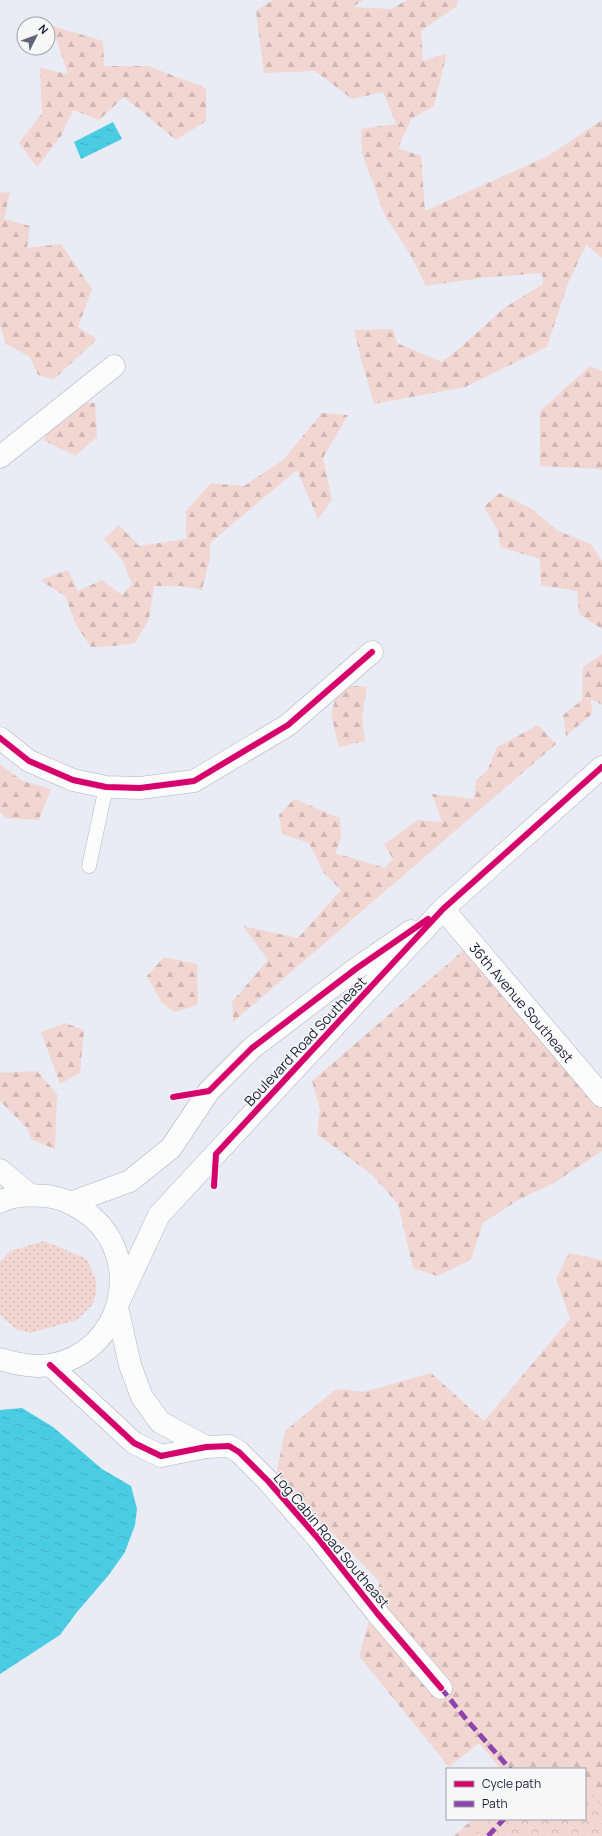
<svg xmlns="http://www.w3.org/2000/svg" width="602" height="1836" font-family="Manrope,sans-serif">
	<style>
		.grass { fill: url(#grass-dots) }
		.forest { fill: url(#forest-firs) }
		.park { fill: url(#park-crowns) }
		.water { fill: url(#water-ripples) }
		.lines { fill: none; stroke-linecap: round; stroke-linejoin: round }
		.service-casing { stroke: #afb3c3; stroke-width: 15 }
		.minor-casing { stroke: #afb3c3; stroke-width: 23 }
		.tertiary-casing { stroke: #afb3c3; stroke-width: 23 }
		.service { stroke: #fcfcfd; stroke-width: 14 }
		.minor { stroke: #fcfcfd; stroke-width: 22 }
		.tertiary { stroke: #fcfcfd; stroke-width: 22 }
		.quiet { stroke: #8e44ad; stroke-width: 5; stroke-dasharray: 10 5; stroke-linecap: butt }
		.cycleway-casing { stroke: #f7f7f7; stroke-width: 8 }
		.cycleway { stroke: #d6006c; stroke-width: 6 }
		.labels { text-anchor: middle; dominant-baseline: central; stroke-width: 3; stroke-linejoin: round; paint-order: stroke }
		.street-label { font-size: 14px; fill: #181d37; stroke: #f7f7f7 }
	</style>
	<defs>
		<pattern id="grass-dots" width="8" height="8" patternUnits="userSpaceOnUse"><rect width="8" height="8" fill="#f2d6d2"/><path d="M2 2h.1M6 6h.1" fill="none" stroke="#cfb7b5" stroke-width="1.8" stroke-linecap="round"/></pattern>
		<pattern id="forest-firs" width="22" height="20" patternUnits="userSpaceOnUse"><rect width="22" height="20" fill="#f2d6d2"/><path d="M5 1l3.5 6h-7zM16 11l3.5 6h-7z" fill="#cfb7b5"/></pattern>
		<pattern id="park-crowns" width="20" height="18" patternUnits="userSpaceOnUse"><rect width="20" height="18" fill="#f2d6d2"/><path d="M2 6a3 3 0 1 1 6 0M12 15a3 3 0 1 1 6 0" fill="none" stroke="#cfb7b5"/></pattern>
		<pattern id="water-ripples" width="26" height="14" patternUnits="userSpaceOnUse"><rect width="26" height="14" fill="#4acce3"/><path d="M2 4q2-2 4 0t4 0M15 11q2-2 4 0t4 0" fill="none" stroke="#40afc3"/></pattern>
	</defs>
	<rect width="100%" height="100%" fill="#e9ecf4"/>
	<!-- grass -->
	<path class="grass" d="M44,1241L87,1259L96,1281V1292L93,1304L77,1320L30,1333L16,1329L0,1315V1262L10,1251Z"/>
	<!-- forest -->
	<g class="forest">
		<path d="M273,0H363L353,7L391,9L407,0H458L457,6L421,31L423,61L447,53L434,106L411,119L398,148L421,156L425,211L548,156L602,120V258L586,245L568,283L547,347L465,387L374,404L361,359L354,330L393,329L397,343L442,362L462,346L504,308L543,284L542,273L480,278L426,286L410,254L385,216L362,153L361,129L396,124L383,92L352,99L315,71L264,73L256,11Z"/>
		<path d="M52,26L103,41L104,66H148L206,88V121L176,140L124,97L99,120L73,110L61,136L37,167L19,143L42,113L40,68L68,74Z"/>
		<path d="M10,192L4,219L30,226L27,248L61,244L92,289L78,327L97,339L54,379L38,375L30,357L6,344L0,325V193Z"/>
		<path d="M590,366L602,371V471L599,469L540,466V411Z"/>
		<path d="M55,401L95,403L97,437L75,456L45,441L47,409Z"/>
		<path d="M322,413L348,415L323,458L332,500L318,519L297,470L210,543V558L202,590L181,586H154L149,619L135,643L115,646L91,647L76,625L65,596L40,580L68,570L78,591L102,580L122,595L132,584L123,561L104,539L119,525L139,546L186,539V511L211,483L244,486L283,460Z"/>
		<path d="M499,493L532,509L558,531L591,544L602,561V629L579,614L577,591L541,585L540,559L500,547L498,531L484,507Z"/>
		<path d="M602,654V705L591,699L592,714L566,736L563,715L582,700L583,667Z"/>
		<path d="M339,685L367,687L362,718L365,741L339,747L331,715Z"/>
		<path d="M538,725L556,744L233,1022L232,1002L268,960L243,926L298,938L341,890L324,873L309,843L282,834L279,815L294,799L340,818L341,839L335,853L385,868L393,859L384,844L418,820L442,822L432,794L474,799L476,780L487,771L497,747Z"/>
		<path d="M0,765L23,781L51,789L39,820L6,818L0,812Z"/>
		<path d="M472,943L602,1096V1151L554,1183L518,1200L483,1223L471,1260L437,1276L413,1268L398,1204L371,1174L317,1134L320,1109L312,1081Z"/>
		<path d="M164,957L197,964L198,1005L174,1012L162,1003L147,976Z"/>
		<path d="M65,1023L84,1030L80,1073L60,1084L41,1032Z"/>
		<path d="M0,1071L2,1073L37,1071L57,1094L55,1149L32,1140L27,1128L0,1101Z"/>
		<path d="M569,1253L602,1260V1836H454L473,1819H585V1769H501L479,1743L449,1767L359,1656L380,1582L276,1476L285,1431L336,1389L364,1392L431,1373L484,1421L570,1319L556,1279Z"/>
	</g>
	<!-- park -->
	<path class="park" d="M585,1787L602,1806V1836H474L493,1819H585Z"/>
	<!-- water -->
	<g class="water">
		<path d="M113,122L122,139L81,159L74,142Z"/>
		<path d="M22,1408L53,1427L102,1469L131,1486L137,1509L135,1525L125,1552L108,1576L77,1612L60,1635L0,1674V1410Z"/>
	</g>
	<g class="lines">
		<defs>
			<path id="service" d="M89,866L106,787"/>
			<g id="minor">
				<path d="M0,457L114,366"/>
				<path d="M0,738L29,761L73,780L106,787L140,788L194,781L288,725L372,652"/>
				<path id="s1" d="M443,909L602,1096"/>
			</g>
			<g id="tertiary">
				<path d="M0,1170L30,1195"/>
				<path d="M0,1202C13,1194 33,1195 47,1196C63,1198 78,1206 91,1216C145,1262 122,1353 50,1365C33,1368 16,1364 0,1359"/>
				<path d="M70,1203L130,1181L171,1148L209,1091L252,1048L357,968L411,931"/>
				<path d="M120,1299L159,1215L443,909L602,767"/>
				<path d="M117,1307L130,1365L142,1397L160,1422L206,1447"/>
				<path d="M50,1365L134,1443L161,1456L206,1447L229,1446L239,1452L268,1481L316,1536L377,1613L441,1688"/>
			</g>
		</defs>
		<!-- service casing -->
		<use href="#service" class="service-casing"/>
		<!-- minor casing -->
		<use href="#minor" class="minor-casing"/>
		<!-- tertiary casing -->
		<use href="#tertiary" class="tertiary-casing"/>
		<!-- service -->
		<use href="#service" class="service"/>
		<!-- minor -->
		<use href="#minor" class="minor"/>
		<!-- tertiary -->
		<use href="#tertiary" class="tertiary"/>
		<!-- quiet -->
		<g class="quiet">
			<path d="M441,1688L466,1719L510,1769"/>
			<path d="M488,1836L504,1819"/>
		</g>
		<defs>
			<g id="cycleway">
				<path d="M0,738L29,761L73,780L106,787L140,788L194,781L288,725L372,652"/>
				<path d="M173,1097L209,1091L252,1048L357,968L428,919"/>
				<path d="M214,1186L216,1154L443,909L602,767"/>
				<path d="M50,1365L134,1443L161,1456L206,1447L229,1446L239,1452L268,1481L316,1536L377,1613L441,1688"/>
			</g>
		</defs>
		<!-- cycleway casing -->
		<use href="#cycleway" class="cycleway-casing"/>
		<!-- cycleway -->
		<use href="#cycleway" class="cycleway"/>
	</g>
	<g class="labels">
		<!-- street labels -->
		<g class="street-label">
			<text stroke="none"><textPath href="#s1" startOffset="122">36th Avenue Southeast</textPath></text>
			<text transform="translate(305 1041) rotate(-47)">Boulevard Road Southeast</text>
			<text transform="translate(332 1540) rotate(50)">Log Cabin Road Southeast</text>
		</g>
	</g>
	<!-- legend -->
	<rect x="446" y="1768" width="140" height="52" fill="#f7f7f7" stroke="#9ea0aa"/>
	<rect x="454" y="1781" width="20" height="6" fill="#d6006c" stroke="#9ea0aa"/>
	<text x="482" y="1788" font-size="12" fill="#181d37">Cycle path</text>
	<rect x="454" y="1801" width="20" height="6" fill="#8e44ad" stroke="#9ea0aa"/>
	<text x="482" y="1808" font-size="12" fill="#181d37">Path</text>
	<!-- north arrow -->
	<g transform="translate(36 36) rotate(48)"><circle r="19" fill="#f7f7f7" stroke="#9ea0aa"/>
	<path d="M0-3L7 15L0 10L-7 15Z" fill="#616579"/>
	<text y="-6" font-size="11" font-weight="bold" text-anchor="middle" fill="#181d37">N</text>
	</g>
</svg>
